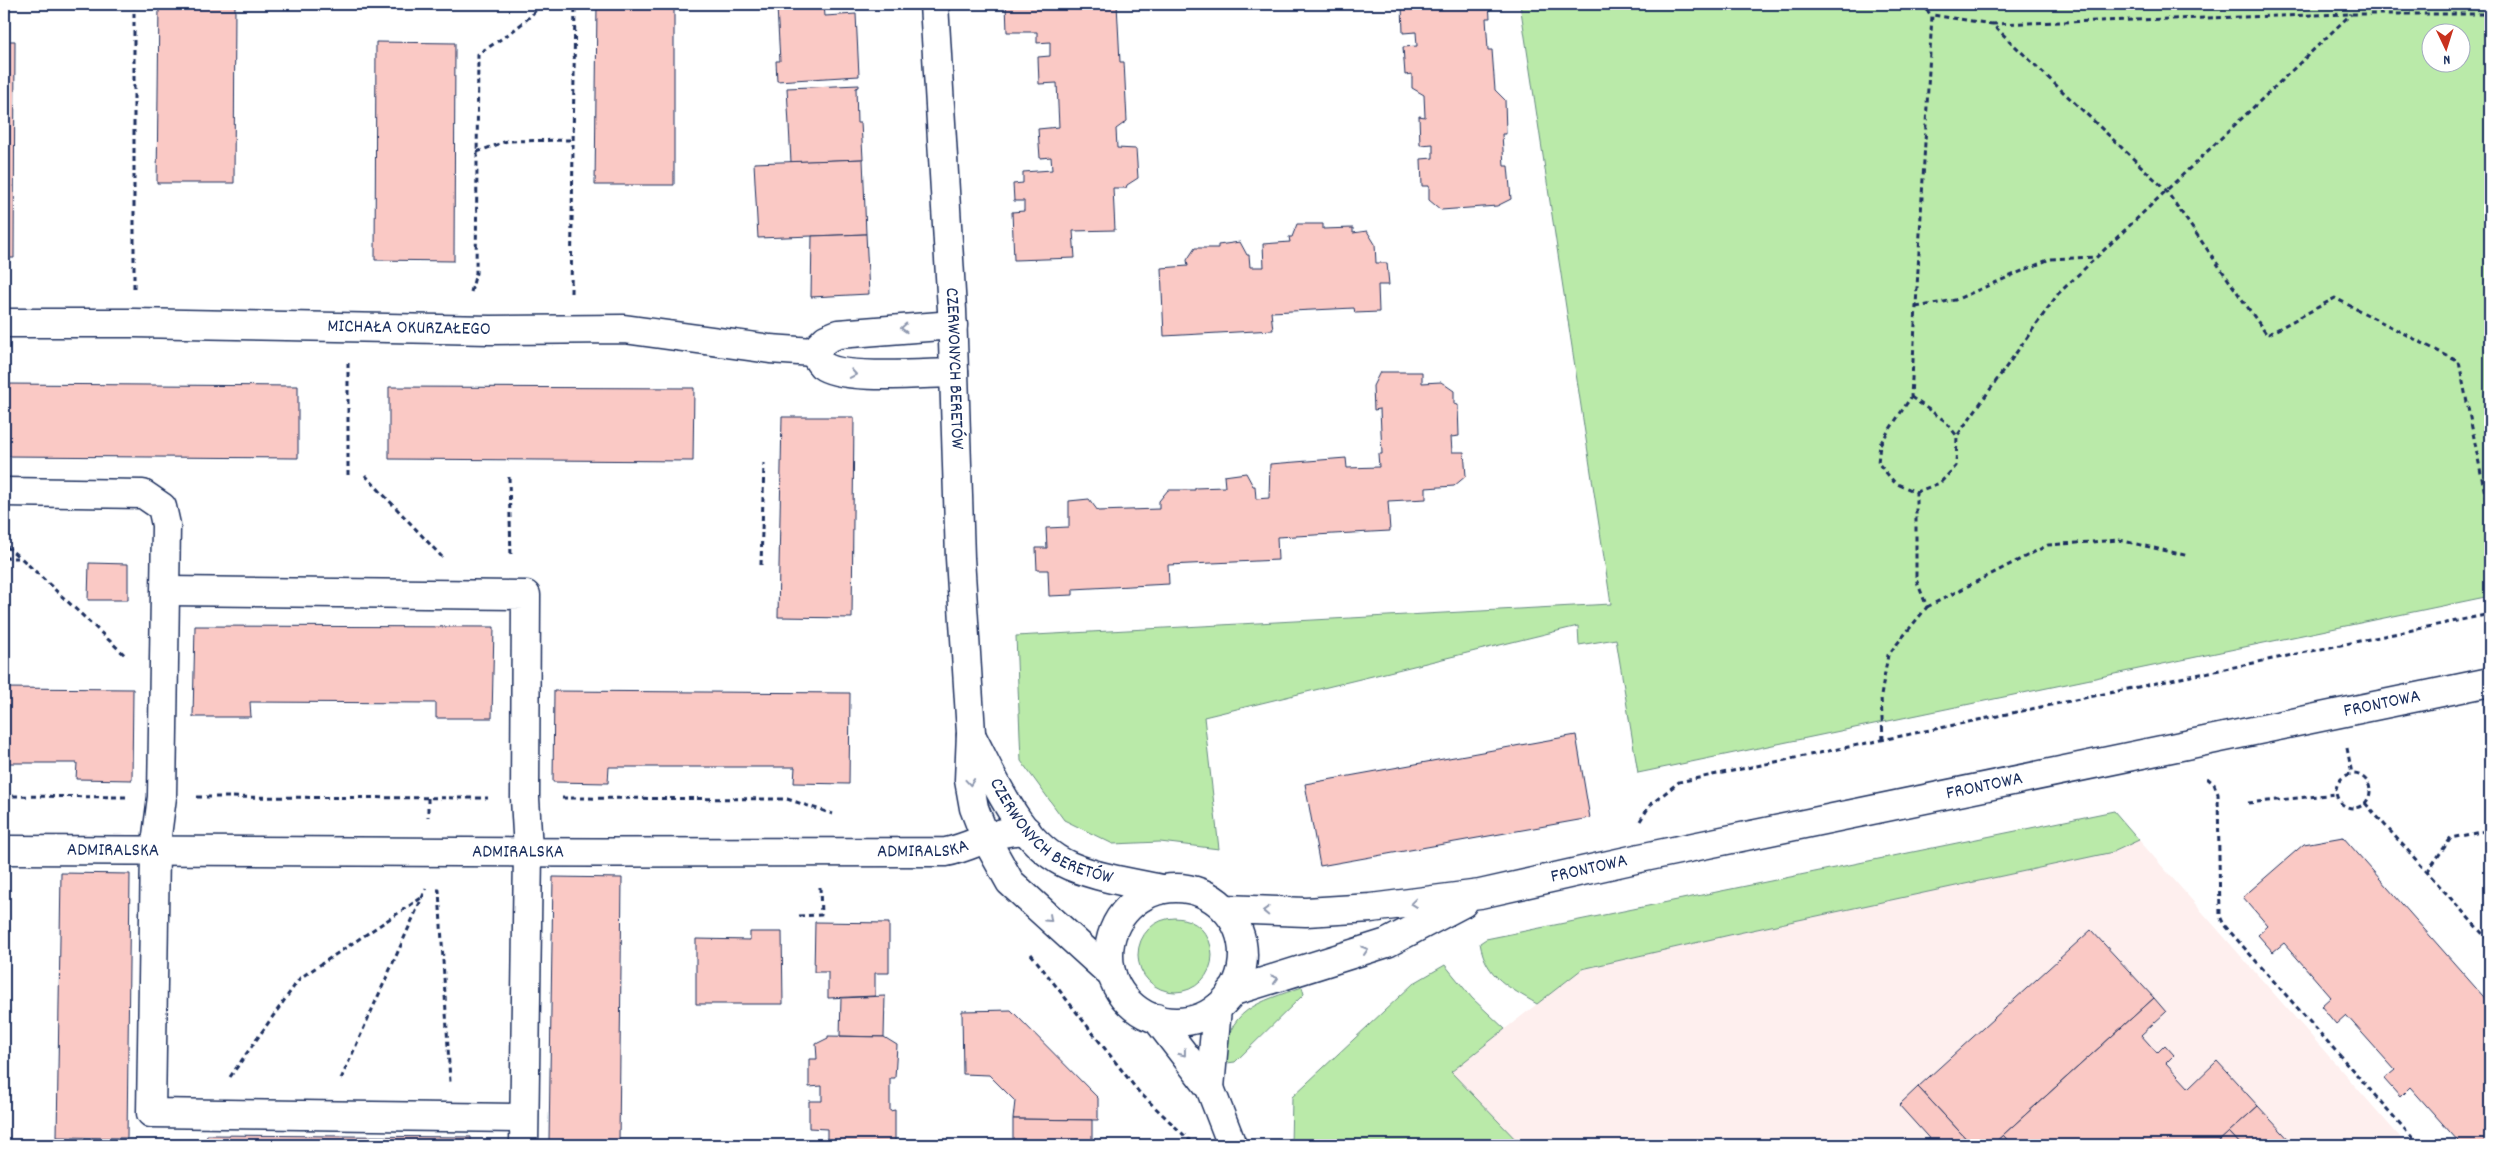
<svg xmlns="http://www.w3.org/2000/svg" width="2494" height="1149" font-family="Dekko,sans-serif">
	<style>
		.built { fill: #feefee }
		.green { fill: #baeaa9; stroke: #6a8c84; fill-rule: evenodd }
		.building { fill: #fac9c5; stroke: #1b2f5e }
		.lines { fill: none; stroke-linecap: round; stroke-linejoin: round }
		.minor-casing { stroke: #1b2f5e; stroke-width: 31 }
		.path { stroke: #1b2f5e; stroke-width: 3; stroke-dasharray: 5 4; stroke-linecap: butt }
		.minor { stroke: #fff; stroke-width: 28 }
		.oneway { stroke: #8d97ae }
		.labels { text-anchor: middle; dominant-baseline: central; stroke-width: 4; stroke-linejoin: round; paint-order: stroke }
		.street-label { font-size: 19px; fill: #1b2f5e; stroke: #fff }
	</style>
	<rect width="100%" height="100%" fill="#fff"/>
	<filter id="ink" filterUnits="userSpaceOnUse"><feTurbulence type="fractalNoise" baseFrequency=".02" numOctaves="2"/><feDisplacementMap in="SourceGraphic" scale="10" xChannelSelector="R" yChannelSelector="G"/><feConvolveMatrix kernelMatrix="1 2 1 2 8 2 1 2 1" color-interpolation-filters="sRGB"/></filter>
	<g filter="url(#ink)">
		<!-- built -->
		<path class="built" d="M2139,840L2407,1145H1362L1451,1071L1582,969L1734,934L2112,852Z"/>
		<!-- green -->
		<g class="green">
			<path d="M1520,4H2490V596L1638,773L1616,639L1579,645L1578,626L1204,717L1219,849L1160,842L1113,844L1064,820L1021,761L1016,636L1611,604ZM2432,32H2462V62H2432Z"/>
			<path d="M2114,811L2139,840L2113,852L1734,934L1582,969L1537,1004C1509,987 1486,978 1480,943L1486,939Z"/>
			<circle cx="1175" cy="955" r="37"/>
			<path d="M1445,965L1472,998L1505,1029L1451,1072L1521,1145H1291L1292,1097L1414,983Z"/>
			<path d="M1302,987L1304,994L1235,1062L1227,1063C1222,1009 1261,1002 1302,987Z"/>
		</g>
		<!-- building -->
		<g class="building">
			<path d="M159,4H235L234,183H157Z"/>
			<path d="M597,4H674V185H595Z"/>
			<path d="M1006,4H1117L1120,62H1124L1127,121L1116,129L1117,148L1136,149L1138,178L1127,185L1126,188H1113L1115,230L1073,231L1075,258L1014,260L1012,212L1024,211V201H1014L1013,184L1023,183V172L1052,170L1051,157L1040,158L1038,129L1059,127L1057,83L1039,84L1038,57L1050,56V42L1037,43V32H1007Z"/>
			<path d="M1408,4H1489L1490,18H1486L1488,50H1492L1495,90L1505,100L1506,134H1502L1504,166H1508L1511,199L1497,206L1441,210L1429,200V186H1422L1421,159L1433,158V144L1420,145L1419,116L1425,117L1424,95L1412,88V74L1405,75L1403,47L1417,46L1416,32L1403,33L1402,5Z"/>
			<path d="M824,5L825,16L856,14L859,76L777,81L776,61H780L777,7Z"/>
			<path d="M4,41H15L14,258H4Z"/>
			<path d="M376,42L455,43L454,261L375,260Z"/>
			<path d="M859,85V87L856,88L857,123H861L863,159L791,162L787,88Z"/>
			<path d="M863,159L866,234L758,238L754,163Z"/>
			<path d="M1297,224H1323V229L1353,228V233L1367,231L1375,244L1376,263H1387L1389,285H1378L1379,312L1355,313L1354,308L1271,312L1273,330L1164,336L1161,268L1188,266L1187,260L1195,248H1218V245L1240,242L1247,255H1249L1250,267H1264L1263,244L1290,242L1289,237H1292Z"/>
			<path d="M866,234L869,294L811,297L812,236Z"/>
			<path d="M1380,372H1422V383L1441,382L1454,391V404L1458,405L1459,436L1451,437L1452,452H1464L1466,476L1454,486L1426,488V499L1388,501L1390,531L1277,537L1278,560L1168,565L1169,584L1073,589V595L1049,596L1048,570H1037L1036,548H1047L1046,528L1069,527V501L1089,499L1098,511L1159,509V501L1168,490H1195V488L1225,487L1224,476L1246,473L1253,486H1255L1256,499L1269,498L1270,464L1346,458L1347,468L1379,467L1378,454H1382L1380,409L1374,410L1373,386Z"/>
			<path d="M4,384L298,386V458L4,456Z"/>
			<path d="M389,387L694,388L693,461L389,459Z"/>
			<path d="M782,417H854L852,618L778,617Z"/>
			<path d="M89,563L128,564V600H88Z"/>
			<path d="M195,626L494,627L492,718H436V703L250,702L251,717H193Z"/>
			<path d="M4,688L133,689L132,780L76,779L77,763H4Z"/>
			<path d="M554,691L850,693L849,784L794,783L795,767H609L608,783L553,782Z"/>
			<path d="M1576,735L1590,818L1320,866L1305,784Z"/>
			<path d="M2343,837L2490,1004V1145H2453L2458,1141L2410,1087L2400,1097L2384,1079L2395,1070L2346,1015L2336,1024L2321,1006L2331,997L2284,943L2273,952L2258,935L2268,926L2243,897L2304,844Z"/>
			<path d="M61,873L130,874L127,1138L57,1137Z"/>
			<path d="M553,877L622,878L619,1142L549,1141Z"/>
			<path d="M815,922L889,923V973H875V996L828,998V972H814Z"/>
			<path d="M2091,930L2154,998L1992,1145H1972L1918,1087Z"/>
			<path d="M750,932H782L783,1004H696V939L750,940Z"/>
			<path d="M885,996L884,1037L840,1036L841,998Z"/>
			<path d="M2154,998L2166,1012L2141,1035L2157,1053L2165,1045L2174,1055L2166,1063L2189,1088L2217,1061L2258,1106L2215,1145H2012L2003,1135Z"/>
			<path d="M1011,1010L1098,1098V1120L1013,1119L1015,1101L989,1075L963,1074L962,1011Z"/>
			<path d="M828,1036L884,1037L897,1045L895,1078H890V1111L895,1110V1145H827V1129L809,1128V1101H822V1086L809,1087V1059H817L816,1044L828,1038Z"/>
			<path d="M1918,1087L1972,1145H1935L1899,1105Z"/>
			<path d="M2258,1106L2294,1145H2241L2229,1132Z"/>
			<path d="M1013,1119L1092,1120V1142L1107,1145H1013Z"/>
			<path d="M2229,1132L2241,1145H2215Z"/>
			<path d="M207,1135L471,1137V1145H206Z"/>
			<path d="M2003,1135L2012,1145H1992Z"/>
		</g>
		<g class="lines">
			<defs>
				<g id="minor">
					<path id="s1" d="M934,4L952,310L960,558L971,733L969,780L974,808L986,839L1010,882L1112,975"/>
					<path id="s2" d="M4,323H134L490,330L624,329L770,349L813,352L826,339L838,334L953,325"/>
					<path d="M813,352C816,356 818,361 822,365C842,381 926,373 954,373"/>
					<path d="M4,492L143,494L162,507L166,525L162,797L155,851L151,1113L523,1118"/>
					<path d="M167,591L526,595L525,798L528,851L524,1145"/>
					<path id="s3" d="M971,735C995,780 1019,844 1070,866C1099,878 1132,883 1162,889"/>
					<path id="s4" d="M4,850C318,853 632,853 946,852C974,847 998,828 1027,831"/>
					<circle cx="1176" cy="955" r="67"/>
					<path id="s5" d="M1225,909L1306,912L1371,908L1480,894L1640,858L2490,682"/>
					<path d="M1231,992L1387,943L1463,903"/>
					<path d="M1156,1018L1210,1088L1232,1145"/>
					<path d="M1210,1088L1217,1008"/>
				</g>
			</defs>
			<!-- minor casing -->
			<use href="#minor" class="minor-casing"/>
			<!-- path -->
			<g class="path">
				<path d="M1919,4L1932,15"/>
				<path d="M1992,24L2351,14H2490"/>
				<path d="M477,152L507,141L573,140"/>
				<path d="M134,288V4"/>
				<path d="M471,292L476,273L478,54C501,39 524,26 541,4"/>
				<path d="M571,293L575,4"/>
				<path d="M1916,307L1955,300L2050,259L2096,257"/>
				<path d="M348,363V475"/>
				<path d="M1911,397L1945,421L1957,436"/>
				<path d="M365,475L442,557"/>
				<path d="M509,477L511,558"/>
				<path d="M1916,492L1940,483L1956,466L1957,436L2058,294L2351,14"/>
				<path d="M5,529V545L20,558"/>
				<path d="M4,558H21L127,657"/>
				<path d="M761,565L764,463"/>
				<path d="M1927,607L2048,545L2119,540L2189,556"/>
				<path d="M1883,740L1881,696L1888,655L1927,607L1916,579V492L1895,483L1878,463L1880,444L1911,397L1932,15L1992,24L2165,189L2267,335L2335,298L2459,362L2490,519"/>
				<path d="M2347,748L2352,774"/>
				<circle cx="2353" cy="791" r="17"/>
				<path d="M2207,778L2214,784L2218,794L2220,916L2224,925L2419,1145"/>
				<path d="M4,796L126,797"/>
				<path d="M197,797L488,798"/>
				<path d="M428,798V817"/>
				<path d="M562,798L787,799L833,814"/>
				<path d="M2248,803L2337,794"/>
				<path d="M2365,803L2490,942"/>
				<path d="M1640,821L1650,805L1679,782L2490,614"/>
				<path d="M2427,872L2451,838L2490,830"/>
				<path d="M437,890H439L450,1082"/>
				<path d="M799,916L821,915L820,887"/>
				<path d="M1031,954L1138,1091L1190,1141"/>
				<path d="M230,1077L300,978L424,896"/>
				<path d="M341,1079L426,889"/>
			</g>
			<!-- minor -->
			<use href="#minor" class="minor"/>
		</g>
		<!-- one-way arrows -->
		<defs><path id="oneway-chevron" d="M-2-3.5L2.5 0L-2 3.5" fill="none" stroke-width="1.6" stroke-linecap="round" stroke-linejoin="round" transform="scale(1.25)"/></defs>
		<g class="oneway">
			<use href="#oneway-chevron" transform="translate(904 328) rotate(177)"/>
			<use href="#oneway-chevron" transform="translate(853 374) rotate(10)"/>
			<use href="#oneway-chevron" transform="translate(970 782) rotate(85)"/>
			<use href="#oneway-chevron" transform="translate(1414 903) rotate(173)"/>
			<use href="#oneway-chevron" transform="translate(1266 911) rotate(-178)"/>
			<use href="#oneway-chevron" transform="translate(1049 919) rotate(42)"/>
			<use href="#oneway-chevron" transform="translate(1365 950) rotate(-18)"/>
			<use href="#oneway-chevron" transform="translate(1275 979) rotate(-17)"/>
			<use href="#oneway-chevron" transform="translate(1183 1053) rotate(52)"/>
		</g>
	</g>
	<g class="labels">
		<!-- street labels -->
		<g class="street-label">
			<text stroke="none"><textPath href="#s2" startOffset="405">MICHAŁA OKURZAŁEGO</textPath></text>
			<text stroke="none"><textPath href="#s1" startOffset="365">CZERWONYCH BERETÓW</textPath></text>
			<text stroke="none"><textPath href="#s5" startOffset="1178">FRONTOWA</textPath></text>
			<text stroke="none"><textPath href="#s5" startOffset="772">FRONTOWA</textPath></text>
			<text stroke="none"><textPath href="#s3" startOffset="131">CZERWONYCH BERETÓW</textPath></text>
			<text stroke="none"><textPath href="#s4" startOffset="919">ADMIRALSKA</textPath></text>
			<text stroke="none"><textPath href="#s4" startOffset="109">ADMIRALSKA</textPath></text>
			<text stroke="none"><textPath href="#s4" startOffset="514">ADMIRALSKA</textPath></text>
			<text stroke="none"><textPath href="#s5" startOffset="368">FRONTOWA</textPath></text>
		</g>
	</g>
	<!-- margin -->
	<rect width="2494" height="1149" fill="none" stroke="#fff" stroke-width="20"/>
	<rect x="10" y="10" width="2474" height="1129" fill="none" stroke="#1b2f5e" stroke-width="2" filter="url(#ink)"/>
	<!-- north arrow -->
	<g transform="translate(2446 48) rotate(176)"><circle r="24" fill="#ffffff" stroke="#a4acbf"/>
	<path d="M0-4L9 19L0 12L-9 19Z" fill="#c8321e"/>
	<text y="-8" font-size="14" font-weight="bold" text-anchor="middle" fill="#1b2f5e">N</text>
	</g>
</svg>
